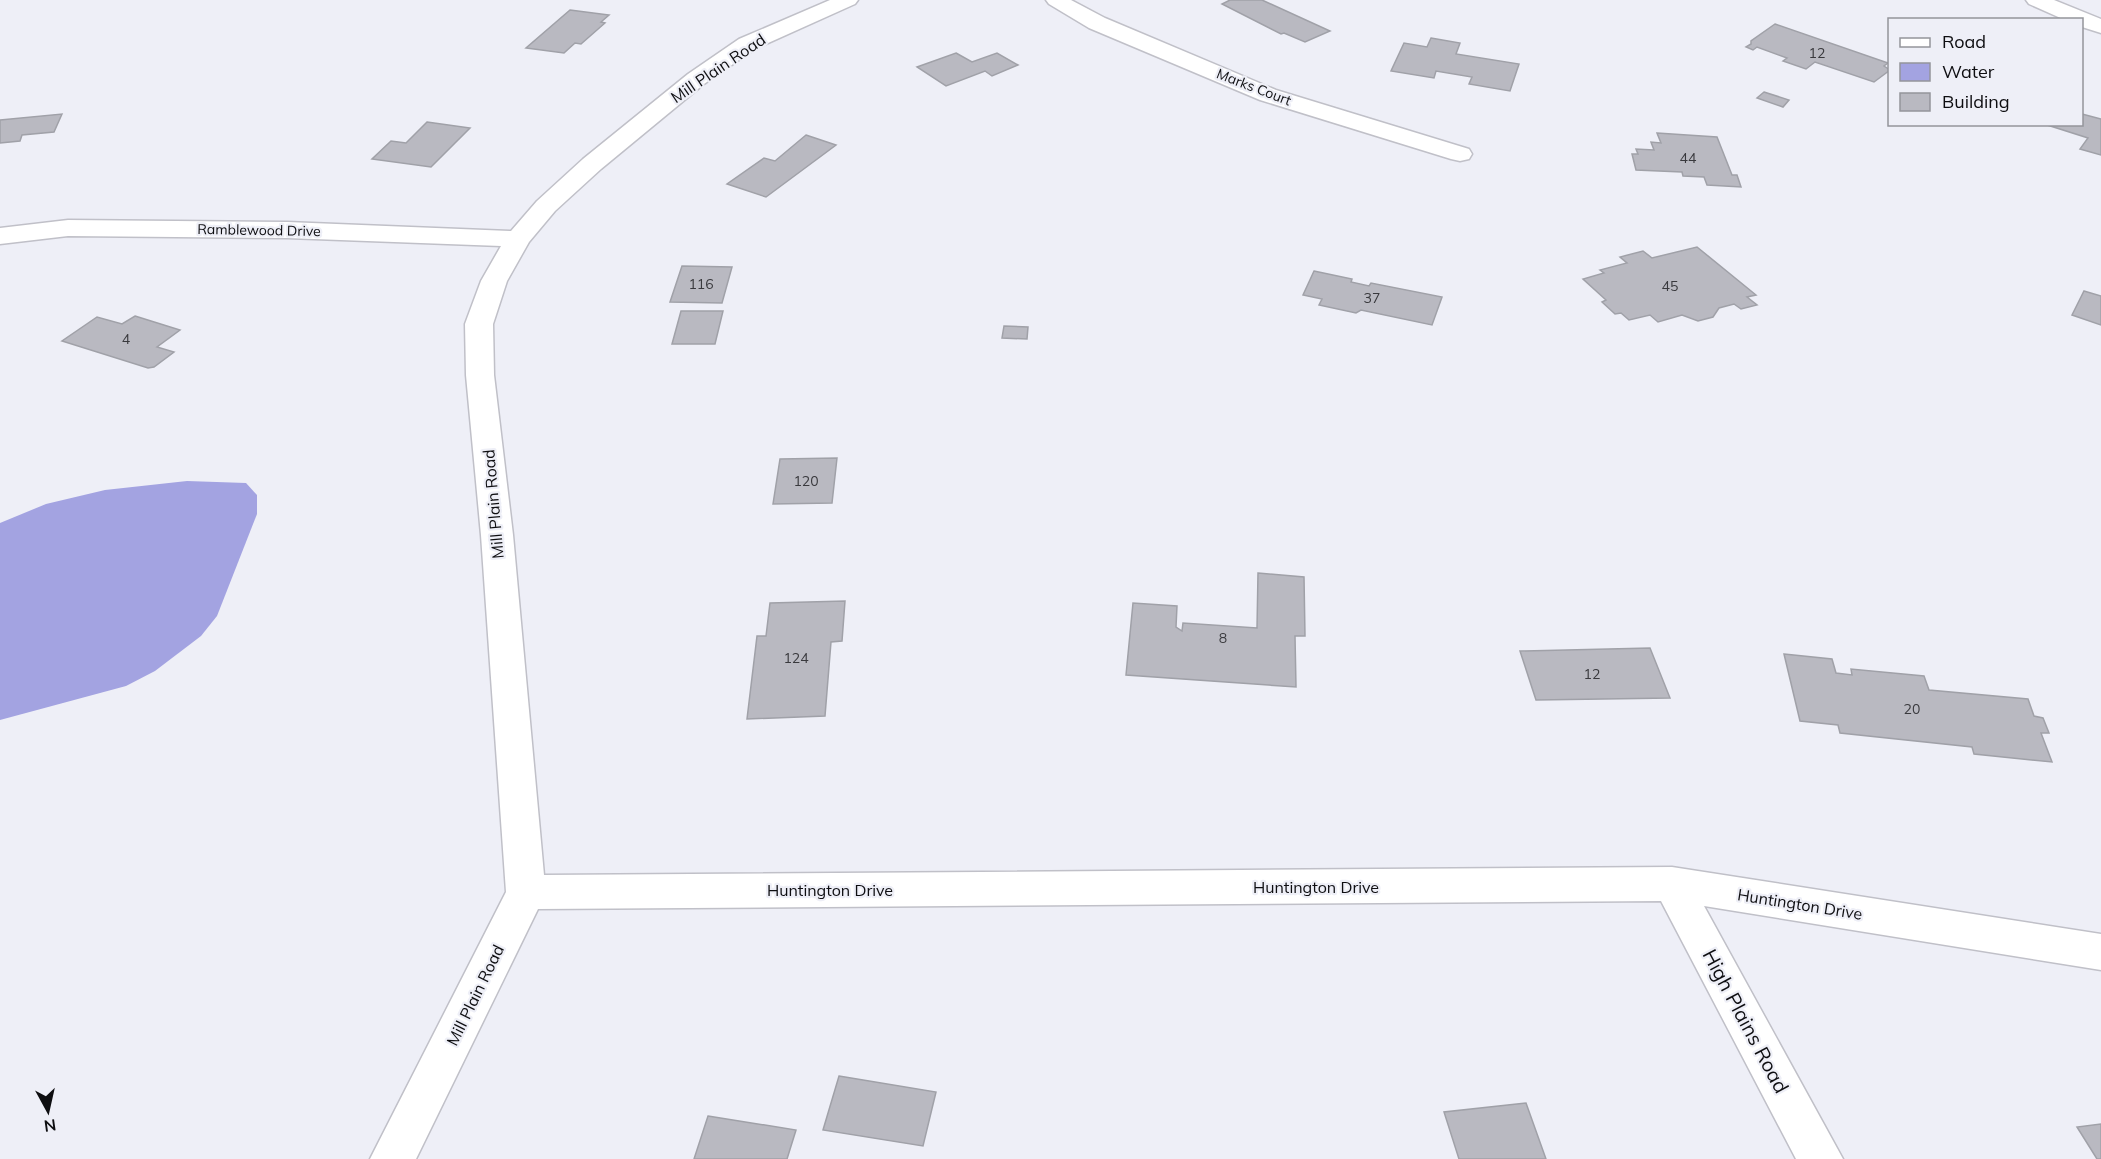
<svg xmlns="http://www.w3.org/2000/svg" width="2101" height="1159" font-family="Mulish,sans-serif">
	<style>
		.water { fill: #a3a3e1 }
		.building { fill: #b9b9c1; stroke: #a0a1a8; stroke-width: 1.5 }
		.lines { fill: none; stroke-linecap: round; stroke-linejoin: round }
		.minor-casing { stroke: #c0c0c8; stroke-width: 3 }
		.minor { fill: #fff; fill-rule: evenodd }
		.labels { text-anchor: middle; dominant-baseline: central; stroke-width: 4.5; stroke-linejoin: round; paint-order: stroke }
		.number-label { font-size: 14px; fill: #39393d }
		.far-street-label { font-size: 14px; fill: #0e0e11; stroke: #eeeff7 }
		.street-label { font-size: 16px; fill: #0e0e11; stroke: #eeeff7 }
		.near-street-label { font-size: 20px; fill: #0e0e11; stroke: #eeeff7 }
	</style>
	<rect width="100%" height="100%" fill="#eeeff7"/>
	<!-- water -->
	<path class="water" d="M187,481L246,483L257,495V514L217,616L201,636L155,671L126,686L0,720V523L46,504L105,490Z"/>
	<!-- building -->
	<g class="building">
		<path d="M1230,0H1262L1330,31L1305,42L1284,33L1281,34L1222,4Z"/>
		<path d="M570,10L609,15L601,22L605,23L581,44L575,43L564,53L526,48Z"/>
		<path d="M1775,24L1888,63L1884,66L1890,70L1874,82L1815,62L1806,69L1783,61L1787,58L1757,47L1753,50L1746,47L1751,44V41Z"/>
		<path d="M1431,38L1460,43L1456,54L1519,64L1510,91L1469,84L1472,77L1436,71L1434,78L1391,71L1404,43L1427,47Z"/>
		<path d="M956,53L972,62L997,53L1018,65L992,76L985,71L946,86L917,67Z"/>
		<path d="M1764,92L1789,100L1783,107L1757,98Z"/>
		<path d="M62,114L54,132L22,135L20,141L0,143V120Z"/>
		<path d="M2082,114L2101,119V155L2080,149L2088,138L2044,124H2082Z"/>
		<path d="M427,122L470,128L431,167L372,159L391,141L406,143Z"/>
		<path d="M1657,133L1717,137L1732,175H1737L1741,187L1707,185L1704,177L1683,176L1682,172L1636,170L1632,154H1638L1636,149L1654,150L1651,142L1661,143Z"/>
		<path d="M806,135L836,145L766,197L727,184L764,158L775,161Z"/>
		<path d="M1697,247L1756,295L1747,297L1757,305L1741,309L1734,304L1719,308L1713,317L1698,321L1682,315L1658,322L1650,315L1629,320L1621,313L1615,314L1602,302L1606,300L1583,279L1604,273L1600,270L1627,263L1620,257L1643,251L1652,258Z"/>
		<path d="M682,266L732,267L722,303L670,302Z"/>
		<path d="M1314,271L1352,279L1351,282L1369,286L1371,283L1442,297L1432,325L1361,310L1356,313L1319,305L1322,299L1303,295Z"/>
		<path d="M2084,291L2101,296V325L2072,315Z"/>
		<path d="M681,311H723L715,344H672Z"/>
		<path d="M135,316L180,330L157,347L174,352L154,367L148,368L62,341L97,317L122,324Z"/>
		<path d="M1004,326L1028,327L1027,339L1002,338Z"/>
		<path d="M837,458L832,503L773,504L780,459Z"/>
		<path d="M1258,573L1304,577L1305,636H1295L1296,687L1126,675L1133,603L1177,606L1176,627L1182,631L1183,623L1257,628Z"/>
		<path d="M845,601L842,641L831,642L825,716L747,719L757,636H766L770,603Z"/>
		<path d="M1650,648L1670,698L1536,700L1520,651Z"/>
		<path d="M1784,654L1832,659L1836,673L1852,675L1851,669L1924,676L1929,690L2028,699L2034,716L2043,718L2049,733H2041L2052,762L1974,754L1972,747L1840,733L1838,725L1800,721Z"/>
		<path d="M839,1076L936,1092L923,1146L823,1130Z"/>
		<path d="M1526,1103L1546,1159H1459L1444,1112Z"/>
		<path d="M708,1116L796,1130L787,1159H694Z"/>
		<path d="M2101,1124V1159H2097L2077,1127Z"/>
	</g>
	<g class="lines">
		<defs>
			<g id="minor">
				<path d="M830,0H858L855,4L755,49L704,84L601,169L555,211L529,242L507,281L493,324L494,375L513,535L544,875L1672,867L2101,934V970L1704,906L1843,1159H1796L1661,901L538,909L416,1159H370L506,892L481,535L466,375L465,324L481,281L501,246L287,238L68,236L0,244V228L68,220L287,222L511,231L537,201L583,159L688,74L739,39Z"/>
				<path d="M1046,0H1071L1105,18L1276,90L1469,149L1472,154L1469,159L1460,161L1451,159L1260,100L1089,28L1049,4Z"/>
				<path d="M2026,0H2054L2101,19V33L2082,27V20H2065L2029,4Z"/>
			</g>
		</defs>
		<!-- minor casing -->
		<use href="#minor" class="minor-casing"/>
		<!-- minor -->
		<use href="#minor" class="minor"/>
	</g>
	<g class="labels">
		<!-- number labels -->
		<g class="number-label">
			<text x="1817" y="53">12</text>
			<text x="1688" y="158">44</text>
			<text x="701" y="284">116</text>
			<text x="1670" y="286">45</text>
			<text x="1372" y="298">37</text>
			<text x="126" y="339">4</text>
			<text x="806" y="481">120</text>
			<text x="1223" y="638">8</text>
			<text x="796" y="658">124</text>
			<text x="1592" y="674">12</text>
			<text x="1912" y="709">20</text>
		</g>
		<!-- far-street labels -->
		<g class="far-street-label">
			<text transform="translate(1254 87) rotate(21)">Marks Court</text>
			<text transform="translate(259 230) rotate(1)">Ramblewood Drive</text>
		</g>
		<!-- street labels -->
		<g class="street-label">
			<text transform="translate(718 68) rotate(-34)">Mill Plain Road</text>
			<text transform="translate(493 504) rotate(-95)">Mill Plain Road</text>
			<text x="1316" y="887">Huntington Drive</text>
			<text x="830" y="890">Huntington Drive</text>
			<text transform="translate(1800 904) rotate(9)">Huntington Drive</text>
			<text transform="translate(475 995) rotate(-64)">Mill Plain Road</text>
		</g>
		<!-- near-street labels -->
		<g class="near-street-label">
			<text transform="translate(1746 1021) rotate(62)">High Plains Road</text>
		</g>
	</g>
	<!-- legend -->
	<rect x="1888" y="18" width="195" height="108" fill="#eeeff7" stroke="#94959b" stroke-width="1.5"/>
	<rect x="1900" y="38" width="30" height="9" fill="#ffffff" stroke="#94959b" stroke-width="1.5"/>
	<text x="1942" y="48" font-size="18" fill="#0e0e11">Road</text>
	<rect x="1900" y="63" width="30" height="18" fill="#a3a3e1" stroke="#94959b" stroke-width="1.5"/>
	<text x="1942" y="78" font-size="18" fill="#0e0e11">Water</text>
	<rect x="1900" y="93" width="30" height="18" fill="#b9b9c1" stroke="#94959b" stroke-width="1.5"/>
	<text x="1942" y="108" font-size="18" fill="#0e0e11">Building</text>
	<!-- north arrow -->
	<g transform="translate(48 1111) rotate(172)" stroke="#eeeff7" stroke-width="4.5" paint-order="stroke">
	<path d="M0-4.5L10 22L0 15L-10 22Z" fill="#0e0e11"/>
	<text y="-9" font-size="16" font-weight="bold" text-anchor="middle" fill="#0e0e11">N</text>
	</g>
</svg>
